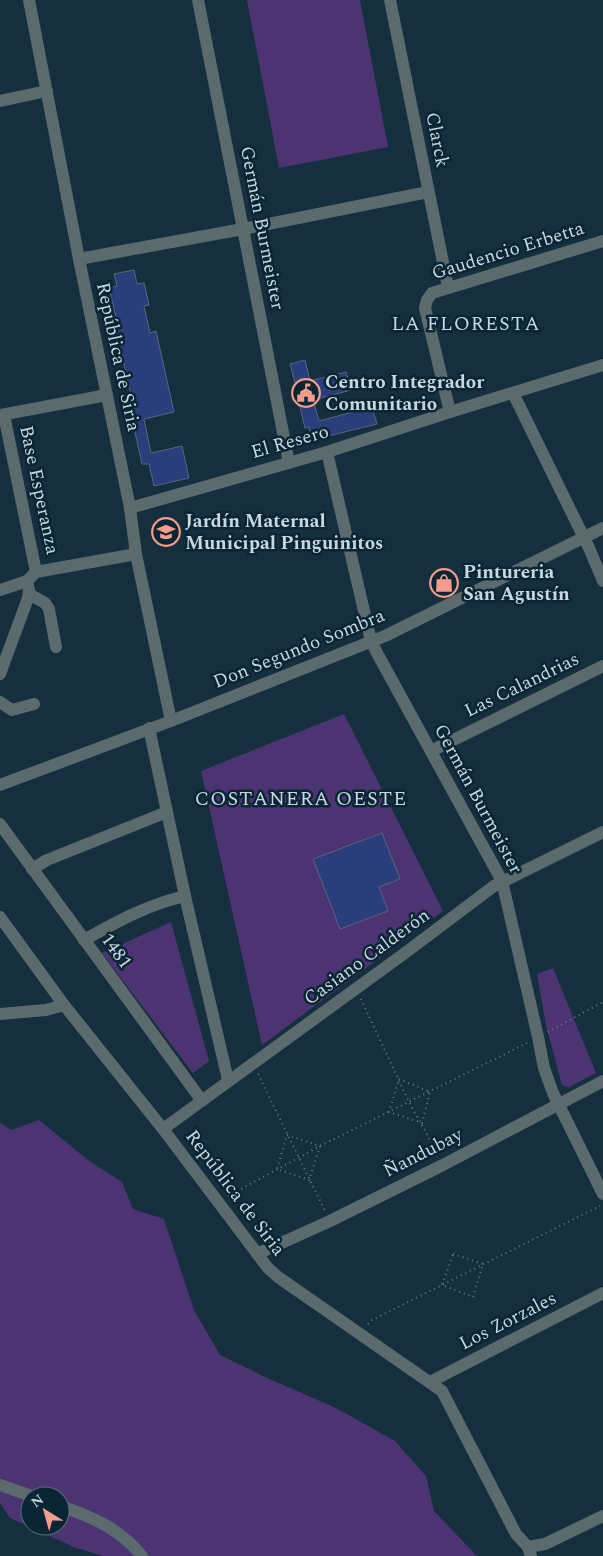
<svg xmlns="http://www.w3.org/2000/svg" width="603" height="1556" font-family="Spectral,serif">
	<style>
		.green { fill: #4c3473; fill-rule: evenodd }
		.building { fill: #2a3e7c; stroke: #5a647e }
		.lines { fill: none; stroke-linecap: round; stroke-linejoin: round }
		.path { stroke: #687c8a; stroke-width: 2; stroke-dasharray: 1 4; stroke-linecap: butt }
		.minor { stroke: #5b6b6d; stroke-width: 12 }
		.labels { text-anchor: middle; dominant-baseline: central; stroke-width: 5; stroke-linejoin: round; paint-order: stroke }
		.street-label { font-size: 19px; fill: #c8d7e1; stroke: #0a2534 }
		.poi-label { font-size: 19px; font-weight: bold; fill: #c8d7e1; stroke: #0a2534; text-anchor: start }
		.neighbourhood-label { font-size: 20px; letter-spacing: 1px; fill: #c8d7e1; stroke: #0a2534 }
	</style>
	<rect width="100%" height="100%" fill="#152f3f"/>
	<!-- green -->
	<g class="green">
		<path d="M247,0H360L388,147L279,168Z"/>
		<path d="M344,714L443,911L262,1045L201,771Z"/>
		<path d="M171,922L209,1061L193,1073L102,953Z"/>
		<path d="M553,968L596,1073L569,1087L562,1085L546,1025L537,974Z"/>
		<path d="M39,1120L88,1160L122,1182L133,1209L164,1219L194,1310L220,1355L265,1377L336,1408L395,1441L426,1476L434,1511L477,1556H104L76,1548L10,1518L0,1503V1123L11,1130ZM30,1496H60V1526H30Z"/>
	</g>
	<!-- building -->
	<g class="building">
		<path d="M134,270L137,284L144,283L149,305L144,306L150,333L156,331L174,412L144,419L151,453L182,446L189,478L154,486L149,464H142L131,414L135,413L114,319L116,318L109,288L117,286L114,274Z"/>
		<path d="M305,360L310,381L346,372L351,390L313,400L319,421L372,407L377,424L324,437L323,434L311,437L309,427L305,428L299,403L303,401L299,386H296L290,364Z"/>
		<path d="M382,833L400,879L379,887L388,911L340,929L313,859Z"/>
	</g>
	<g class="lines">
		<!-- path -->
		<g class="path">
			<path d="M361,999L409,1102L438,1154"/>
			<path d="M548,1032L603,1002"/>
			<path d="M258,1074L325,1211"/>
			<path d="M399,1079L430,1092L422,1123L389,1112Z"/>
			<path d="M287,1135L320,1146L309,1180L277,1169Z"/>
			<path d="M228,1196L320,1146L527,1043"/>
			<path d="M453,1254L483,1264L473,1297L442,1285Z"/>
			<path d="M368,1324L372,1320L600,1206"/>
		</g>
		<!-- minor -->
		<g class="minor">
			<path d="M29,0L79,259L130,508L136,554L171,721"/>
			<path d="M198,0L289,463"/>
			<path d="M390,0L448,287"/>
			<path d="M0,101L47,91"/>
			<path d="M79,259L243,229L428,192"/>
			<path d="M513,393L589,548L603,581"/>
			<path d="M450,412L425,308L427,300L432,293L603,241"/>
			<path d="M0,415L107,395"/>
			<path d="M4,415L36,572"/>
			<path d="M327,452L371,641L377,653L502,881L538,1037L544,1068L553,1093L603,1194"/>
			<path d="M130,508L327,452L450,412L603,365"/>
			<path d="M0,590L27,581L36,572L136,554"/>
			<path d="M29,594L45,603L49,609L56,647"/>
			<path d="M0,674L28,598L29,590L27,581"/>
			<path d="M0,702L12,710L34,704"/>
			<path d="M149,728L185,896L228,1080"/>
			<path d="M431,751L603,666"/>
			<path d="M0,785L171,721L385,636L603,528"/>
			<path d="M0,824L202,1101"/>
			<path d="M32,869L47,860L167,812"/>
			<path d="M0,917L64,1005L163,1129L268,1268L278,1277L442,1391L516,1534L528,1547L531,1556"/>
			<path d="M84,940C118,921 147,905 185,896"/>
			<path d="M0,1014L46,1010L64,1005"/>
			<path d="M163,1129L405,953L494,886L603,832"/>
			<path d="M257,1254L330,1221L443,1165L603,1081"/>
			<path d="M430,1382L603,1293"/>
			<path d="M0,1485L31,1496"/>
			<path d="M60,1506C93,1517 120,1529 142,1556"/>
			<path d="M528,1547L545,1544L603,1516"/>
		</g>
	</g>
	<!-- icons -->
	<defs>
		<symbol id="civic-ring" viewBox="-11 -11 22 22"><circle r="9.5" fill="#0a2534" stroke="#f49d8d" stroke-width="1.5"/><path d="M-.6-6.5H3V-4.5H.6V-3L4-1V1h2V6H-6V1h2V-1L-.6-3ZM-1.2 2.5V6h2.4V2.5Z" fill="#f49d8d"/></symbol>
		<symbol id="school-ring" viewBox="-11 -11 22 22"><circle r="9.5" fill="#0a2534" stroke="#f49d8d" stroke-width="1.5"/><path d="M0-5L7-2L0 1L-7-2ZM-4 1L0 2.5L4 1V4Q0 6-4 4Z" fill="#f49d8d"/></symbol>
		<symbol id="shop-ring" viewBox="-11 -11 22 22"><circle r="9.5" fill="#0a2534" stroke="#f49d8d" stroke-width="1.5"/><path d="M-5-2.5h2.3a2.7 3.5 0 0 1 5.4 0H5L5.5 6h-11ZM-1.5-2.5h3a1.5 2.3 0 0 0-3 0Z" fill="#f49d8d"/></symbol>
	</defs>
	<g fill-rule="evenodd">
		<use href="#civic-ring" x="290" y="377" width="32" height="32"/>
		<use href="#school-ring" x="150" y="516" width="32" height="32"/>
		<use href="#shop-ring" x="428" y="567" width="32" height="32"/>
	</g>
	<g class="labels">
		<!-- street labels -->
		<g class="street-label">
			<text transform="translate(437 140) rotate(79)">Clarck</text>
			<text transform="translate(262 228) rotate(79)">Germán Burmeister</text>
			<text transform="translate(508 251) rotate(-17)">Gaudencio Erbetta</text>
			<text transform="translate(118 357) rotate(78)">República de Siria</text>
			<text transform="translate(290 442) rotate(-16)">El Resero</text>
			<text transform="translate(39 490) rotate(78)">Base Esperanza</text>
			<text transform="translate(299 649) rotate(-22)">Don Segundo Sombra</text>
			<text transform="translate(522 685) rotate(-26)">Las Calandrias</text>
			<text transform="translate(478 799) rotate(62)">Germán Burmeister</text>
			<text transform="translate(116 951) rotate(54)">1481</text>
			<text transform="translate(367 957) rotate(-36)">Casiano Calderón</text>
			<text transform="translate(423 1153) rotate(-27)">Ñandubay</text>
			<text transform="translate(235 1193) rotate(53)">República de Siria</text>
			<text transform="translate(508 1321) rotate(-27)">Los Zorzales</text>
		</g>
		<!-- poi labels -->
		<g class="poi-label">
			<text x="325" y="382">Centro Integrador<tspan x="325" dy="22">Comunitario</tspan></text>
			<text x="185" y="521">Jardín Maternal<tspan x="185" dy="22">Municipal Pinguinitos</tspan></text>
			<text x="463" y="572">Pintureria<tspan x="463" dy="22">San Agustín</tspan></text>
		</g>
		<!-- neighbourhood labels -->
		<g class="neighbourhood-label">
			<text x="466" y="324">LA FLORESTA</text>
			<text x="301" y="799">COSTANERA OESTE</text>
		</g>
	</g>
	<!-- north arrow -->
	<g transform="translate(45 1511) rotate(323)"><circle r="24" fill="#0a2534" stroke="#566c79"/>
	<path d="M0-4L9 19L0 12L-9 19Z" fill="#f49d8d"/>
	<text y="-8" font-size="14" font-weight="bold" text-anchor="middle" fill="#c8d7e1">N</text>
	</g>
</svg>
